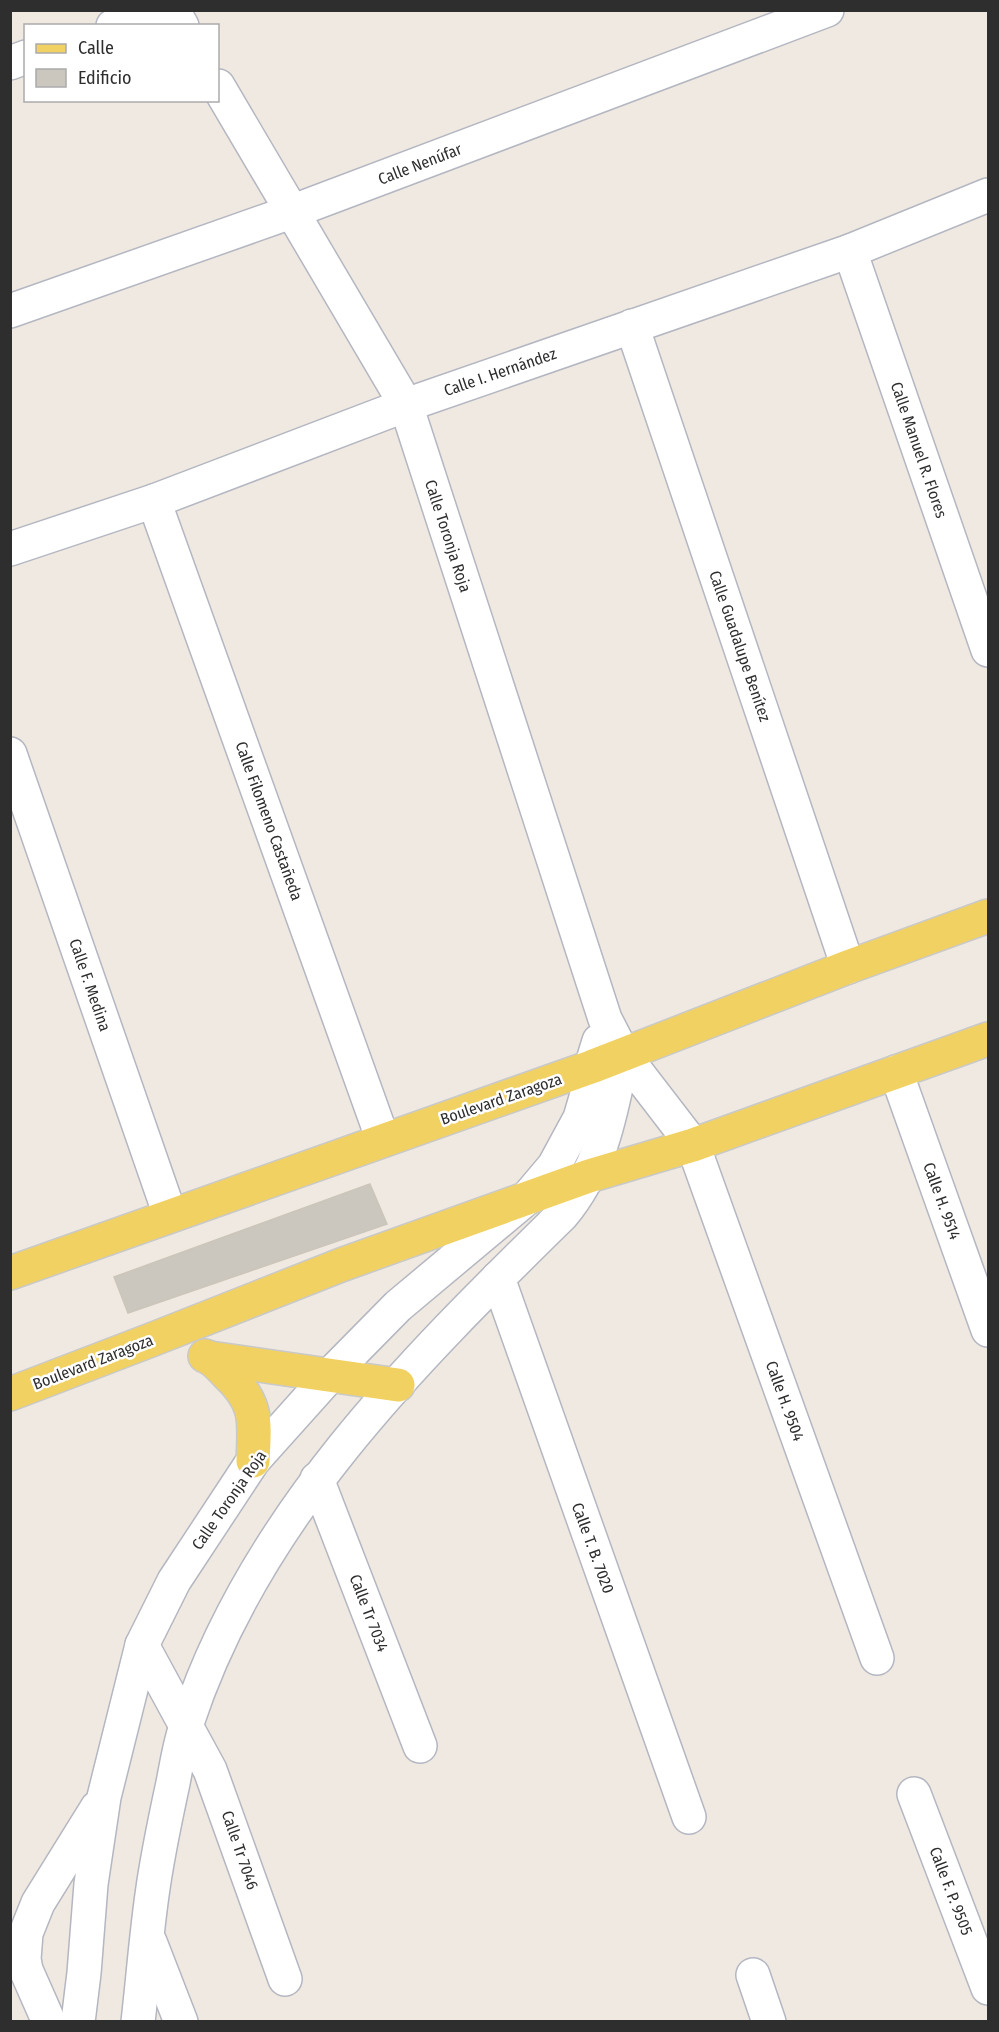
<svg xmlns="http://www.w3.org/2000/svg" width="999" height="2032" font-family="'Fira Sans Condensed',sans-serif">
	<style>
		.building { fill: #cbc7bf; stroke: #cbc5ba; stroke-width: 1.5 }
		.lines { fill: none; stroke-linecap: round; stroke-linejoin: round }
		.minor-casing { stroke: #b4b7c1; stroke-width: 36 }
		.major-casing { stroke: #c9c9c9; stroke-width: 36 }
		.minor { stroke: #fff; stroke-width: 33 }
		.major { stroke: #f2d163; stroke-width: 33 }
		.labels { text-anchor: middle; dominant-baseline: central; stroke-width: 5; stroke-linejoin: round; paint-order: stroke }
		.street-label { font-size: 16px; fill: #2e2e2e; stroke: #fff }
	</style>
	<rect width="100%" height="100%" fill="#efe9e1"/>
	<!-- building -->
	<path class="building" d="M370,1184L387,1224L128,1313L114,1277Z"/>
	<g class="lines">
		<defs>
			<g id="minor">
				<path d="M173,10L182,26"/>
				<path d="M113,26L154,10"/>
				<path d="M10,63L26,57"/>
				<path d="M218,86L406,405L605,1019L623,1054L693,1145L877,1658"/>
				<path d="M850,251L988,650"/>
				<path d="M10,311L291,212L827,10"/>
				<path d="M632,326L848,967"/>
				<path d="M154,501L383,1140"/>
				<path d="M10,549L154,501L406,405L850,251L988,195"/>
				<path d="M10,754L170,1215"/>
				<path d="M896,1072L988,1330"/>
				<path d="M498,1278L689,1817"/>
				<path d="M317,1479L420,1746"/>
				<path d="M142,1645L210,1770L285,1979"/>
				<path d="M914,1794L988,1988"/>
				<path d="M150,1942L181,2022"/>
				<path d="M753,1975L769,2022"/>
				<path d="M49,2022L26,1970L24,1959L26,1933L38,1903L97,1808"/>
				<path d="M78,2022L84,1973L91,1884L104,1797L142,1645L174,1581L253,1461L331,1374L398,1306L527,1198L554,1166L580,1118L587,1094L591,1067L599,1041"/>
				<path d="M138,2022C143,1979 146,1937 152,1895C157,1857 165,1820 173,1783C177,1763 180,1742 187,1723C254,1518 411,1363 562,1215C602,1167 611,1113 623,1054"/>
			</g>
			<g id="major">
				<path d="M10,1273L591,1067L848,967L988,916"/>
				<path d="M205,1356C214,1359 220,1367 227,1374C258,1403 255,1421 253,1461"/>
				<path d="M210,1358L398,1385"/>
				<path d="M10,1394L151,1340L341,1265L589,1176L693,1145L988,1039"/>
			</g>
		</defs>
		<!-- minor casing -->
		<use href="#minor" class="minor-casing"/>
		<!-- major casing -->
		<use href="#major" class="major-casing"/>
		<!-- minor -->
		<use href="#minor" class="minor"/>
		<!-- major -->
		<use href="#major" class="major"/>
	</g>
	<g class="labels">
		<!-- street labels -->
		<g class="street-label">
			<text transform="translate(420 164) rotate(-21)">Calle Nenúfar</text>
			<text transform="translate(500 372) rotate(-19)">Calle I. Hernández</text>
			<text transform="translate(919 450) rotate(71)">Calle Manuel R. Flores</text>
			<text transform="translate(448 536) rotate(72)">Calle Toronja Roja</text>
			<text transform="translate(740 646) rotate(71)">Calle Guadalupe Benítez</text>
			<text transform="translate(269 821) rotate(70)">Calle Filomeno Castañeda</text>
			<text transform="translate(90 985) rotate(71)">Calle F. Medina</text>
			<text transform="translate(501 1099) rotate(-19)">Boulevard Zaragoza</text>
			<text transform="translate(942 1201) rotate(70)">Calle H. 9514</text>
			<text transform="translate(93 1362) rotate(-21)">Boulevard Zaragoza</text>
			<text transform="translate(785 1401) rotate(70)">Calle H. 9504</text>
			<text transform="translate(229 1500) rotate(-55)">Calle Toronja Roja</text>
			<text transform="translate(593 1548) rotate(70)">Calle T. B. 7020</text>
			<text transform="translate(369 1613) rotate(69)">Calle Tr 7034</text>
			<text transform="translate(240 1850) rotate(71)">Calle Tr 7046</text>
			<text transform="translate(951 1891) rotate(69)">Calle F. P. 9505</text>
		</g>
	</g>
	<!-- border -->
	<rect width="999" height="2032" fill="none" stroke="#2e2e2e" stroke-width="24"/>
	<!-- legend -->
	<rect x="24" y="24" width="195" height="78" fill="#ffffff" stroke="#ababab" stroke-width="1.5"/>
	<rect x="36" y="44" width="30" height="9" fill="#f2d163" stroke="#ababab" stroke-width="1.5"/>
	<text x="78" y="54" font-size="18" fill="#2e2e2e">Calle</text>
	<rect x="36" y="69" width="30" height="18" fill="#cbc7bf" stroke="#ababab" stroke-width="1.5"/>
	<text x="78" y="84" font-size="18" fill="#2e2e2e">Edificio</text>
</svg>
